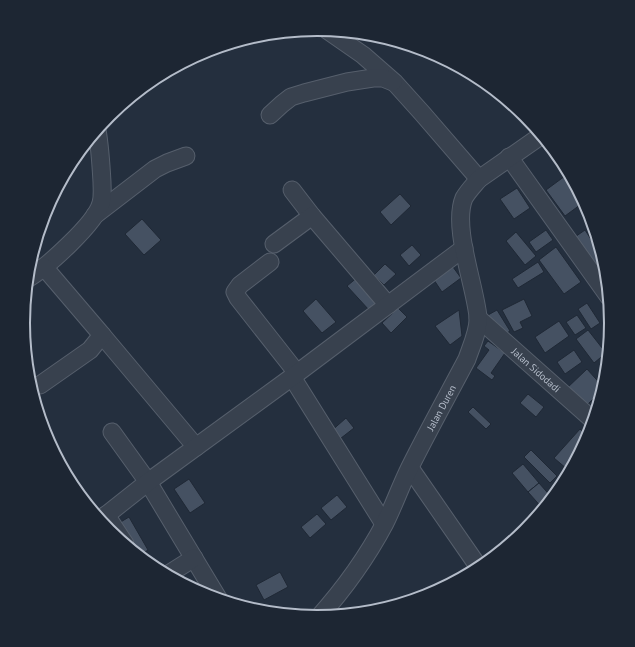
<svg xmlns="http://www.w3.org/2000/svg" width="635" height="647" font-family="'PT Sans',sans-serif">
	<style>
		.building { fill: #455162; stroke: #1f2835 }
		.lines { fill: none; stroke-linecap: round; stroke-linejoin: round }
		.street-casing { stroke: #565f6c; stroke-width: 19 }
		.street { stroke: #38414e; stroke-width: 17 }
		.labels { text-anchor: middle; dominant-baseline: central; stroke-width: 3; stroke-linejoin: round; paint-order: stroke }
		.street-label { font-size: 10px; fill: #b4bcc9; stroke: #1d2633 }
		.rim { fill: none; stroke: #b4bcc9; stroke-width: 2 }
	</style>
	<rect width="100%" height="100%" fill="#242f3e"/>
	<!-- building -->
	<g class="building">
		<path d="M556,153L562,160L567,169L561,173L551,156Z"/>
		<path d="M565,176L584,202L565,216L546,190Z"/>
		<path d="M517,188L530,208L514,219L500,199Z"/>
		<path d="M400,194L411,206L391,225L380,212Z"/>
		<path d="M142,219L161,240L144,255L125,234Z"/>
		<path d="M546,230L553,240L536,252L529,242Z"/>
		<path d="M585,230L605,261L606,266L607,270L596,277L572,239Z"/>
		<path d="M516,232L536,256L525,265L506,241Z"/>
		<path d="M412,245L421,255L409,266L400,255Z"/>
		<path d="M556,247L581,282L564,294L539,260Z"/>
		<path d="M538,262L544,272L518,288L512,279Z"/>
		<path d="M385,264L396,274L384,285L374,275Z"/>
		<path d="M453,267L461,278L442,292L434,280Z"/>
		<path d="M359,276L381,300L369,310L347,286Z"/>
		<path d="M316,299L336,322L322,333L303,311Z"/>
		<path d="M524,299L532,316L520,322L523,328L514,332L502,310Z"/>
		<path d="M587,303L600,323L591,329L578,309Z"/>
		<path d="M398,308L407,317L391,333L382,323Z"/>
		<path d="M459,310L462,336L450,345L435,326Z"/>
		<path d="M497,310L510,331L501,337L488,315Z"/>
		<path d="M577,315L586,328L575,335L566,322Z"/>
		<path d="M559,321L569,336L545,353L535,337Z"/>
		<path d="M588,330L606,353L594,363L576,339Z"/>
		<path d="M488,341L505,353L491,373L495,376L492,380L476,368L489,350L484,346Z"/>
		<path d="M574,350L582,362L565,374L557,362Z"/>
		<path d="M587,369L604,388L584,408L566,389Z"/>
		<path d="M528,394L544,407L536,417L520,403Z"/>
		<path d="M473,407L491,424L486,429L468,412Z"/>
		<path d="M346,418L354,428L336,442L329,433Z"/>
		<path d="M580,429L589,437L579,456L567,469L554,458Z"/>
		<path d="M531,450L557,476L550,483L524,457Z"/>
		<path d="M523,464L539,483L528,492L512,473Z"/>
		<path d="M189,479L205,503L190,513L174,489Z"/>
		<path d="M539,483L553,499L544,510L528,492Z"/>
		<path d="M337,495L347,507L331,520L321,508Z"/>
		<path d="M317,514L326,524L310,538L301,527Z"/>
		<path d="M129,517L148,550L139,556L119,523Z"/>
		<path d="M280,572L288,587L264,600L256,585Z"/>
	</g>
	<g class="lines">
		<defs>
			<g id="street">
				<path d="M327,30L363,55L395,83L422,113L479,179"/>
				<path d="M270,115L282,104L291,97L304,93L347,82L373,78H383L393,82"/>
				<path d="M509,157L609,297"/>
				<path d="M292,190L312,216"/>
				<path d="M95,215L155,169L167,163L186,156"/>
				<path d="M274,244L312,216L388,305"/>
				<path d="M270,262L240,285L235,292L238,298L297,373"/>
				<path d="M27,279C46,268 96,223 101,203C103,196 102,188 102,182C101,164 100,147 97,130"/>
				<path id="s1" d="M478,318L594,421"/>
				<path d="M102,335L196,447"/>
				<path d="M292,377L384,524"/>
				<path d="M40,385L90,350L102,335L44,267"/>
				<path d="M112,432L148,482L219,600"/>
				<path d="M410,468L480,569"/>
				<path d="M106,515L125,544"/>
				<path d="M100,520L148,482L292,377L464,248"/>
				<path d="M167,575L194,558"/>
				<path id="s2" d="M318,618C344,589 367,557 385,523C394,505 401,485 410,467C428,431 448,395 467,359C471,347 479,330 478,317C475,285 452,227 464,198C468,191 474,185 479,179L542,135"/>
			</g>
		</defs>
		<!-- street casing -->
		<use href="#street" class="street-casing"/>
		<!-- street -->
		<use href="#street" class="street"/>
	</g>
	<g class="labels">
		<!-- street labels -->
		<g class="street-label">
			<text stroke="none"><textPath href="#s1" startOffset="78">Jalan Sidodadi</textPath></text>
			<text stroke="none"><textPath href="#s2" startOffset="245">Jalan Duren</textPath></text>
		</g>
	</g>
	<!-- crop -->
	<path d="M0 0H635V647H0ZM30 323a287 287 0 1 1 574 0a287 287 0 1 1-574 0Z" fill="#1d2633" fill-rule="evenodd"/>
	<path class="rim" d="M30 323a287 287 0 1 1 574 0a287 287 0 1 1-574 0Z"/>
</svg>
